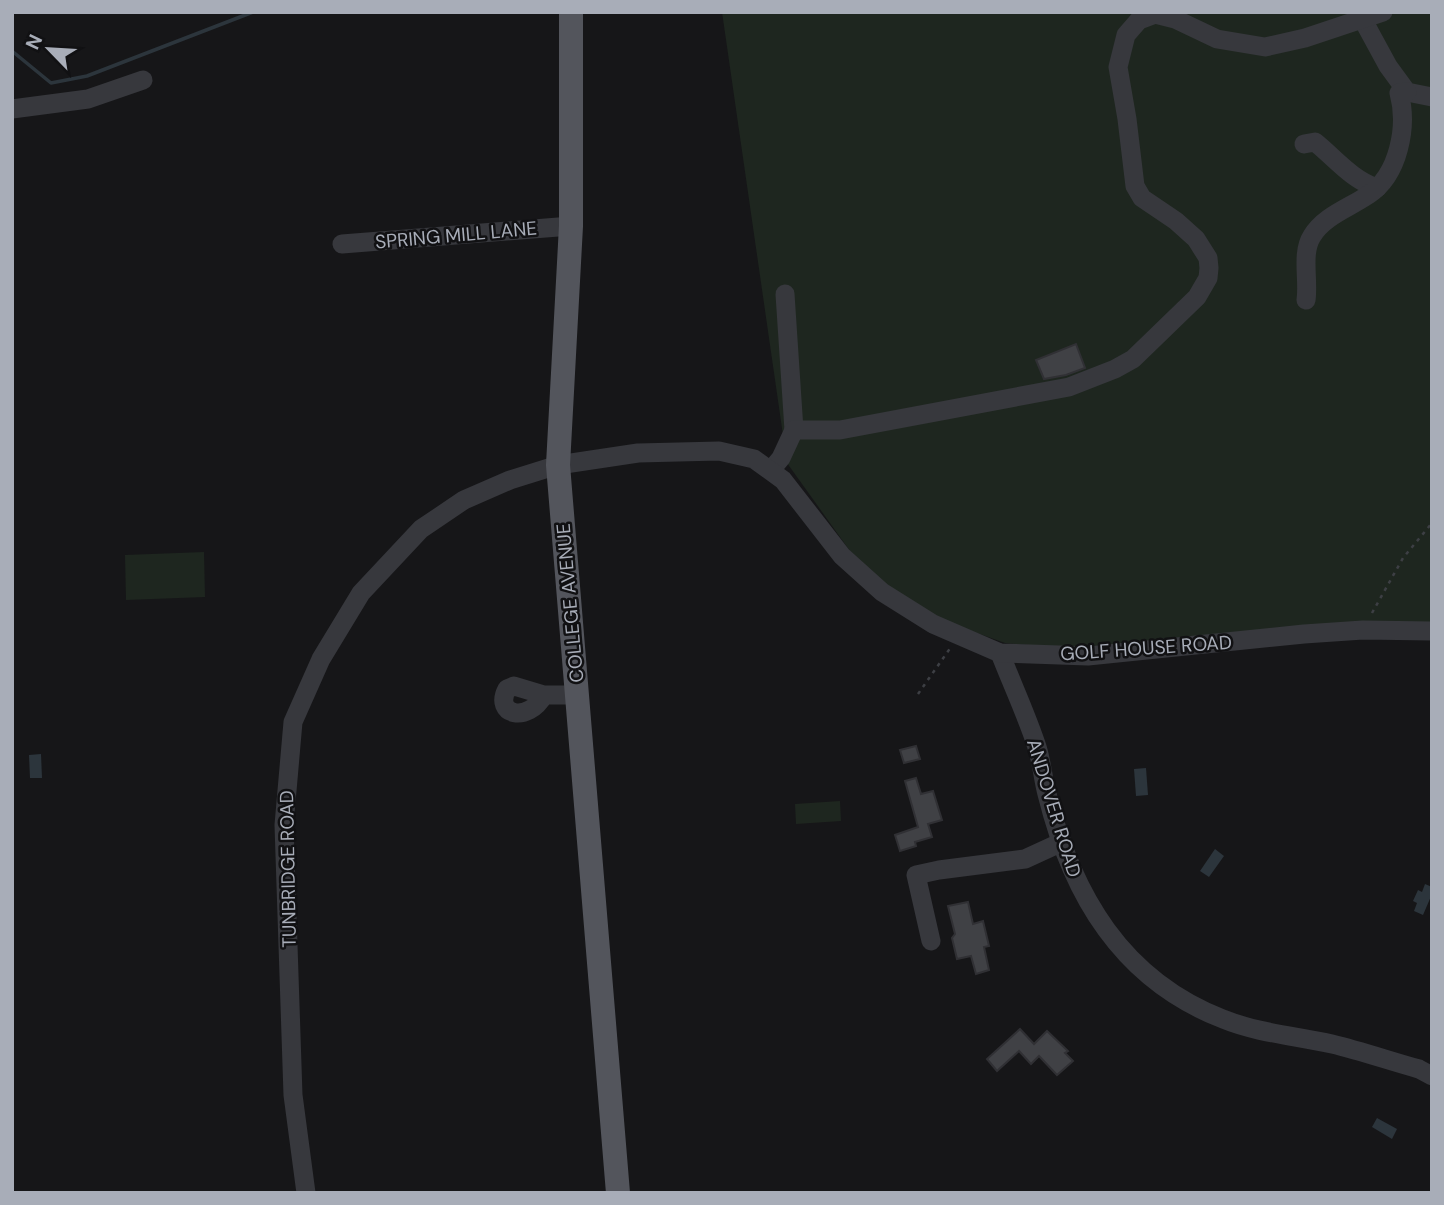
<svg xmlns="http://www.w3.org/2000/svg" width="1444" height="1205" font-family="'DM Sans',sans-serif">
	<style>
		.green { fill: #1e261f }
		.water { fill: #2c353c }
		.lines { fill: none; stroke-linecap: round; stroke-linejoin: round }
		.stream { stroke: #2c353c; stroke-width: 3.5 }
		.building { fill: #404145; stroke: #303034; stroke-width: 2 }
		.path { stroke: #3d3f44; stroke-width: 2.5; stroke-dasharray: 3.5 5; stroke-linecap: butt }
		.minor { stroke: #37383d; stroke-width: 19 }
		.major { stroke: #53555c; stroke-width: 24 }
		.labels { text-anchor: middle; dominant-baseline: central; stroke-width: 5; stroke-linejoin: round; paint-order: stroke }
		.street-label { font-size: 19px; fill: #a8adb8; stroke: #111113 }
	</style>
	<rect width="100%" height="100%" fill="#161618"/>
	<!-- green -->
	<g class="green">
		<path d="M722,12H1432V623L1062,648L1005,643L935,618L888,586L850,551L787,463Z"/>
		<path d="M204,552L205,597L126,600L125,555Z"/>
		<path d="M840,801L841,821L796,824L795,804Z"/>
	</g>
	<!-- water -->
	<g class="water">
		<path d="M41,754L42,778H30L29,755Z"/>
		<path d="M1146,768L1148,795L1136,796L1134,769Z"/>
		<path d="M1215,849L1224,856L1209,877L1200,871Z"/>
		<path d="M1425,884L1432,887V894L1423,915L1414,911L1417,903L1413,901L1418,890L1422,892Z"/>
		<path d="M1377,1118L1397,1129L1392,1139L1372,1127Z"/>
	</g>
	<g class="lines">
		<!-- stream -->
		<path class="stream" d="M12,51L51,83L87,76L253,12"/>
	</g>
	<!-- building -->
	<g class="building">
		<path d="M1076,344L1085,368L1066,375L1044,379L1036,360Z"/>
		<path d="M916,746L920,759L904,763L900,750Z"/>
		<path d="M916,778L921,794L933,791L942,820L928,824L932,837L915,842L916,846L900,851L895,835L918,827L905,781Z"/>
		<path d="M968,902L973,924L983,921L989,946L984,947L989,970L976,974L971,956L957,959L952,938L955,934L948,906Z"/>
		<path d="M1020,1029L1034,1044L1047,1031L1068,1051L1065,1053L1073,1061L1057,1075L1039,1056L1031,1064L1019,1051L997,1071L987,1059Z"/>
	</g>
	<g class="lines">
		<!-- path -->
		<g class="path">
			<path d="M1372,613L1403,558L1432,523"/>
			<path d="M918,694L951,647"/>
		</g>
		<!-- minor -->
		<g class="minor">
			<path d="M1363,20L1388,66L1407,92L1432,97"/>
			<path d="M12,109L88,99L143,80"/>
			<path d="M1304,144L1315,142C1335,158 1352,180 1377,188"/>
			<path d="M342,244L571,226"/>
			<path d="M785,294L794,430"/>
			<path d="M1306,300C1309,280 1301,253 1312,236C1324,216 1349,208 1368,195C1399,175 1408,126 1399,93L1407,92"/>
			<path d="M771,470L781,458L794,430H840L1069,387L1115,369L1133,359L1197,297L1208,278L1209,268L1208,258L1196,239L1176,221L1142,198L1135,186L1127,119L1118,67L1126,35L1139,20L1155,14L1175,19L1217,39L1265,47L1305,38L1383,12"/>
			<path d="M1000,653C1012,684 1027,716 1037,747C1042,763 1043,779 1047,794C1072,895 1122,980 1223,1019C1257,1033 1296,1036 1332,1044C1361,1051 1390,1061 1419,1069L1432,1076"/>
			<path d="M544,695C528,724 493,715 507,689L514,686L544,695H577"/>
			<path d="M931,941L916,875L939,870L1025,859L1062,842"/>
			<path d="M306,1193L293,1095L284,825L293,722L321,659L361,593L421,529L464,500L510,480L558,465L638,453L719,451L754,459L783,480L842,556L882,592L933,624L1000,653L1088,656L1304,634L1363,630L1432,631"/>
		</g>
		<!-- major -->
		<path class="major" d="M571,12V226L558,465L618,1193"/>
	</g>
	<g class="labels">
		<!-- street labels -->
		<g class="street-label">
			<text transform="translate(456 235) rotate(-5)">SPRING MILL LANE</text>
			<text transform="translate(570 603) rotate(-95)">COLLEGE AVENUE</text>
			<text transform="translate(1146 648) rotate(-4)">GOLF HOUSE ROAD</text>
			<text transform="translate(1054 808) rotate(73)">ANDOVER ROAD</text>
			<text transform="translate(288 869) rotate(-91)">TUNBRIDGE ROAD</text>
		</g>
	</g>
	<!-- border -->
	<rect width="1444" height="1205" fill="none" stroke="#a8adb8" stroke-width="28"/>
	<!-- north arrow -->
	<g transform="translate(49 49) rotate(295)" stroke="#111113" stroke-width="5" paint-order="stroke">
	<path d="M0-5L12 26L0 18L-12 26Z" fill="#a8adb8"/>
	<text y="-10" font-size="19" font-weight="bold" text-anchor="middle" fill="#a8adb8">N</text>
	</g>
</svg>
